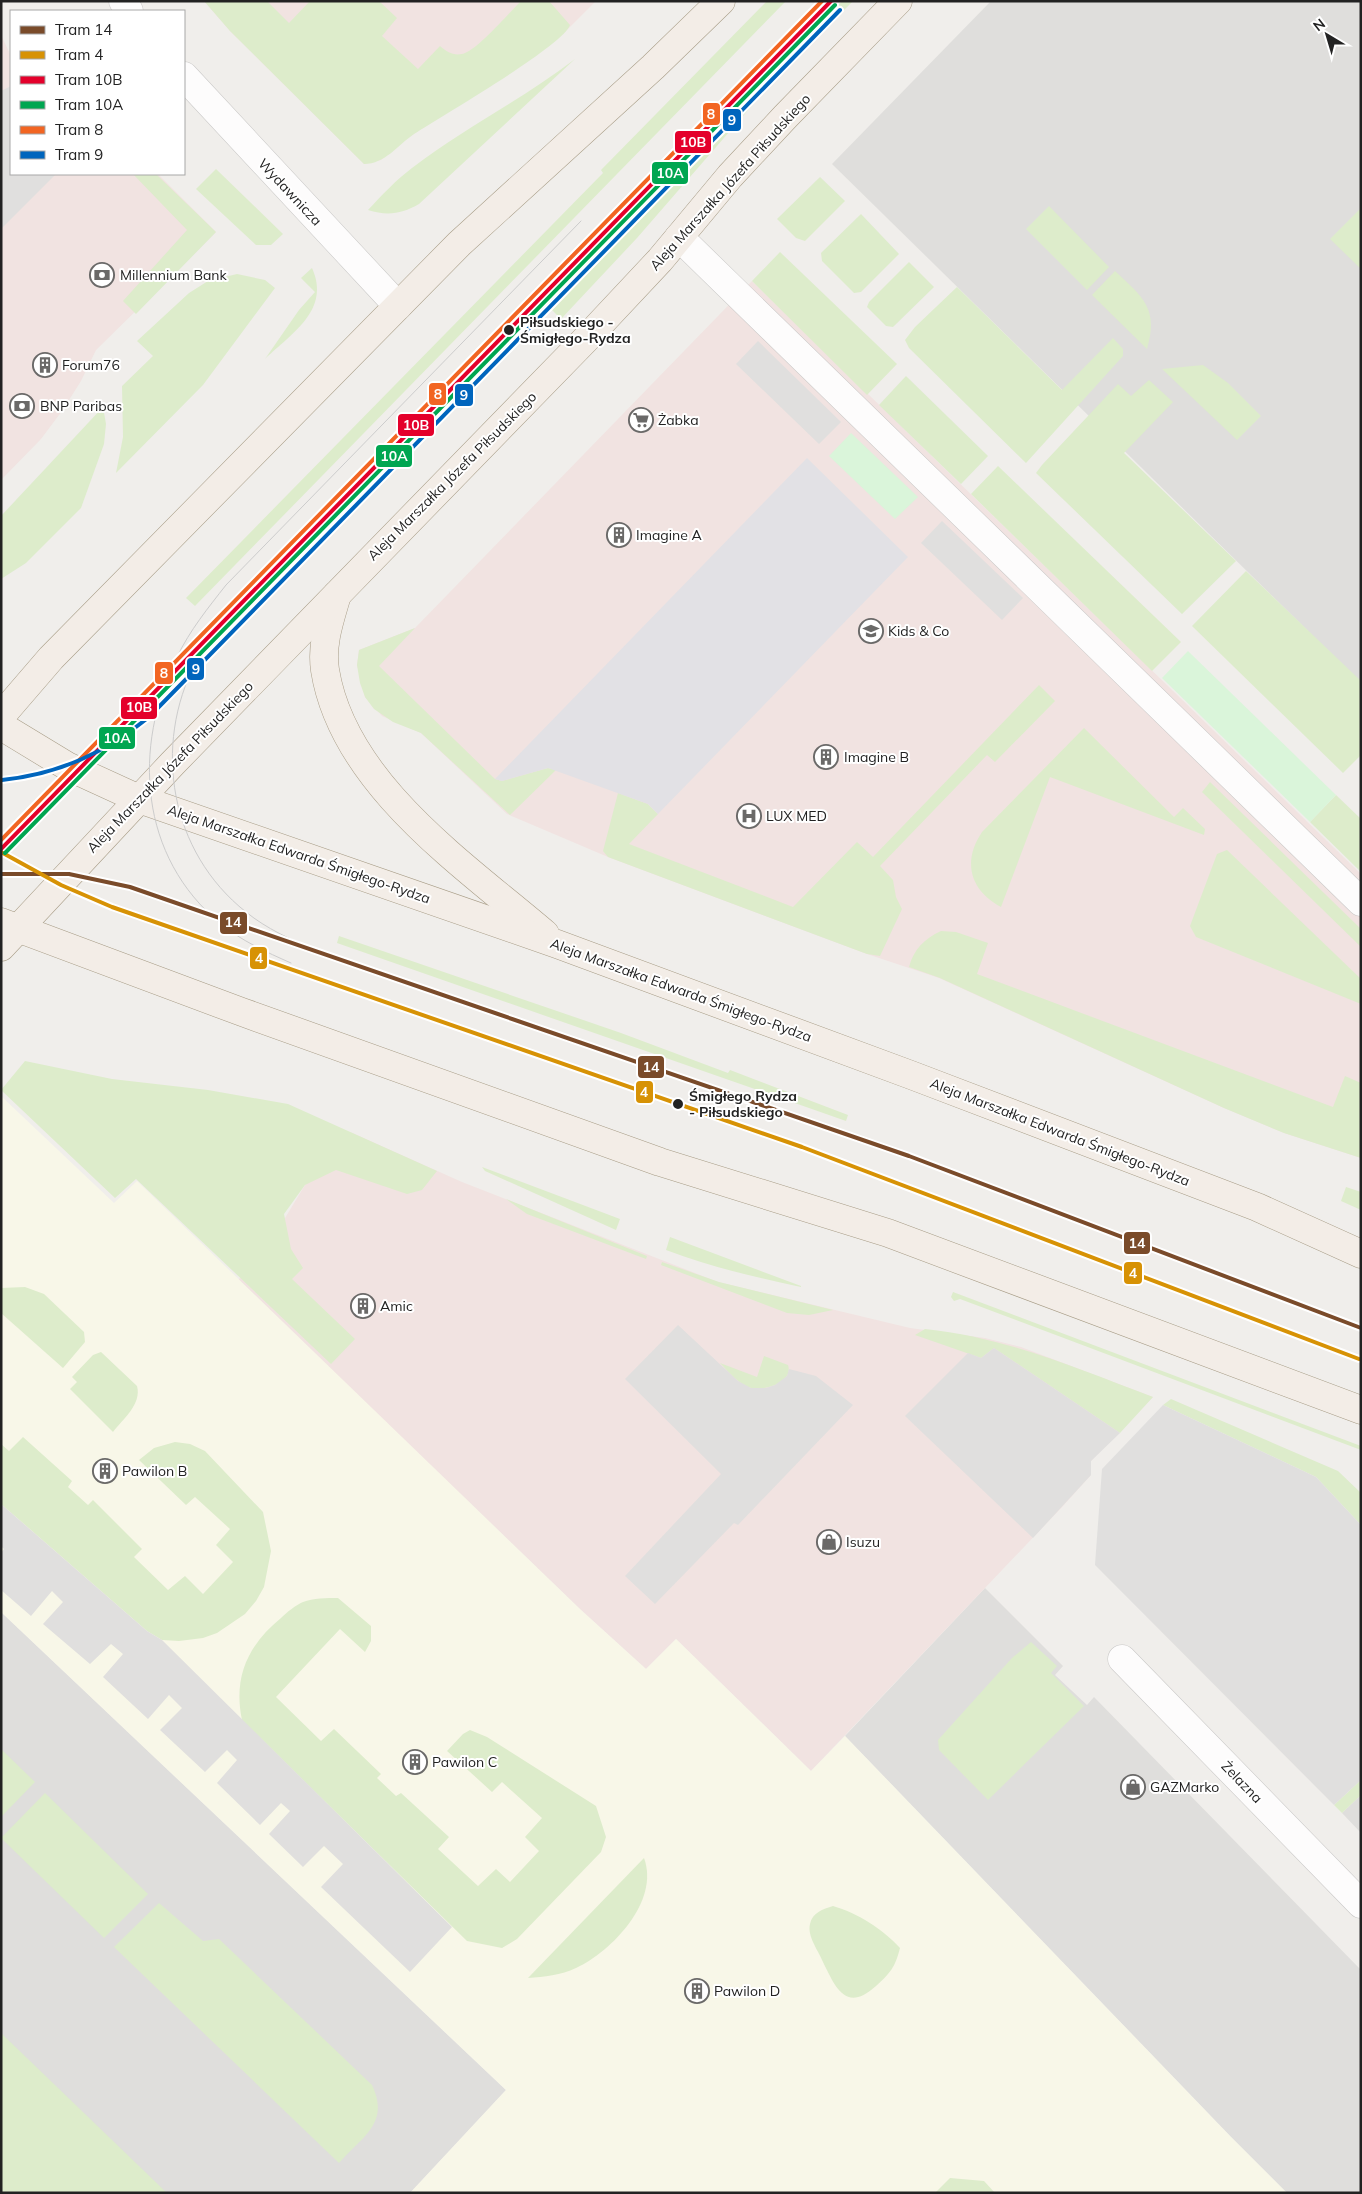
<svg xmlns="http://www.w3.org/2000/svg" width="1362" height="2194" font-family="Mulish,sans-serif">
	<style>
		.residential { fill: #dfdedc }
		.commercial { fill: #f1e3e1 }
		.education { fill: #f8f7e8 }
		.grass { fill: #ddeccb }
		.park { fill: #daf5da }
		.parking { fill: #e0dfde }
		.plaza { fill: #e2e1e5 }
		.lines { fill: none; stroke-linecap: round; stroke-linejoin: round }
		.minor-casing { stroke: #c9c8c7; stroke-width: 29 }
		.major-casing { stroke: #a79c86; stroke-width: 29 }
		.minor { stroke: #fdfcfc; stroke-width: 28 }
		.major { stroke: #f3ede7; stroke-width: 28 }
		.tram { stroke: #ccc; stroke-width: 1 }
		.tram-1-casing { stroke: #fff; stroke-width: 8 }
		.tram-2-casing { stroke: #fff; stroke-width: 8 }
		.tram-3-casing { stroke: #fff; stroke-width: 8 }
		.tram-4-casing { stroke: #fff; stroke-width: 8 }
		.tram-5-casing { stroke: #fff; stroke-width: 8 }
		.tram-6-casing { stroke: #fff; stroke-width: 8 }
		.tram-1 { stroke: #7a4b2a; stroke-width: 4 }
		.tram-2 { stroke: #d79205; stroke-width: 4 }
		.tram-3 { stroke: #e4002b; stroke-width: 4 }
		.tram-4 { stroke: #00a651; stroke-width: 4 }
		.tram-5 { stroke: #f26522; stroke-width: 4 }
		.tram-6 { stroke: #0065bd; stroke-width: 4 }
		.stop-dot { fill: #222; stroke: #fff; stroke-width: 2 }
		.labels { text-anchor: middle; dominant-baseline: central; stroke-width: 4; stroke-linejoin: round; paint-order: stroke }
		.street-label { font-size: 14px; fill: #222; stroke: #fff }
		.poi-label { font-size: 14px; fill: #222; stroke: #fff; text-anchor: start }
		.stop-label { font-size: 14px; font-weight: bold; fill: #222; stroke: #fff; text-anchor: start }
		.line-badge { stroke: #fff; stroke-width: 2 }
		.badge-label { font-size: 14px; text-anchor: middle; font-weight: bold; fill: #fff }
	</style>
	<rect width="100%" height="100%" fill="#f0eeeb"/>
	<!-- residential -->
	<g class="residential">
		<path d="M991,1H1361V683L832,164Z"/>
		<path d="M985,1588L1063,1666L1055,1675L1087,1705L1094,1697L1361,1970V2193H1287L1231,2137L845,1736Z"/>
		<path d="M1,1612L506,2090L410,2193H1Z"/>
		<path d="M1361,1795V1833L1342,1813Z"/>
	</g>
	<!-- commercial -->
	<g class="commercial">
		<path d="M204,1H596L563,34L533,57L406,139L381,160L364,164L230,31Z"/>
		<path d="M1,35L11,56V174H158L216,232L96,350L81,381L62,411L41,439L1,480Z"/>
		<path d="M752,281L1361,874V1158L1284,1133L1224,1108L939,978L867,954L608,857L507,814L421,733L382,716L365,697L357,665L359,650L415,628Z"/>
		<path d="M350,1132L462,1182L718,1282L910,1328L985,1338L1021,1347L1153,1397L1091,1461V1475L1063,1506L811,1771L676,1639L646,1669L581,1610L238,1280L262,1256L305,1185Z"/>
	</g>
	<!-- education -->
	<path class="education" d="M1,1096L114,1203L137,1181L581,1610L646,1669L676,1639L811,1771L845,1736L1231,2137L1287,2193H410L506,2090L1,1612Z"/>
	<!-- grass -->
	<g class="grass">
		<path d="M204,1H267L289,23L310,1H379L397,18L382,36L418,69L440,46C447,52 455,57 465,53C479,48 509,13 521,1H549L570,25C563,46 440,117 414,134C398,145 385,164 364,164L230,31Z"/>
		<path d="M767,1H786L195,606L186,598L603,173L601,170Z"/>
		<path d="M842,1H853L763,93L637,238L561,319L546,304Z"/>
		<path d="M575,59L419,204C402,214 387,216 368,210C382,195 396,180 412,168C464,128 523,99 575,59Z"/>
		<path d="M216,169L283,234L271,245H256L196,189Z"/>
		<path d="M133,174H156L216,232L136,314L123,301L187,230Z"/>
		<path d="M820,177L845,201L805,241L796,238L777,219Z"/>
		<path d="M1049,206L1109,267L1087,290L1026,229Z"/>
		<path d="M1361,208V269L1330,239Z"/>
		<path d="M861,214L899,254L861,292L854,293L822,261L821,253Z"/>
		<path d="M780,252L897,364L867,395L752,281Z"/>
		<path d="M909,262L934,287L893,327L886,326L867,307L869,302Z"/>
		<path d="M312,268C331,310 292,333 265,359L299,310L315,292L301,278Z"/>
		<path d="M1115,271C1143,297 1159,309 1147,349L1092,295Z"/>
		<path d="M237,274L265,280L275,288L203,385L116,473L123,437L122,386L153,356L137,341L189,293L208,281Z"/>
		<path d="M957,287L1062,390L1113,338L1123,349V356L1026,463L909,348L905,340L915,327Z"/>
		<path d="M1203,365L1228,383L1261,416L1237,440L1162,369Z"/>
		<path d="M906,376L988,456L961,484L879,405Z"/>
		<path d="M1149,380L1173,402L1124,453L1236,561L1182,614L1036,473L1042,465L1118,384L1131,396Z"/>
		<path d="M103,407L106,424L104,444L81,508L26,563L1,579V516Z"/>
		<path d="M998,466L1181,642L1152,671L971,494Z"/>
		<path d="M1246,571L1361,681V755L1343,773L1192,626Z"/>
		<path d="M415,628L379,666L495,779L502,781L548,768L556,770L510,815L421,733L393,722L374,709L365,697L360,683L357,665L359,650Z"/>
		<path d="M1039,685L1055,701L995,762L987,755L880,866L893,880L896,897L902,909L880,956L867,954L608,857L603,851L618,793L648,804L658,814L629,844L793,907L857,842L873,857Z"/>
		<path d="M1084,728L1174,817L1183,808L1205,829L1204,835L1050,777L1001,907C970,890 962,862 982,832Z"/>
		<path d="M1210,782L1361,929V947L1202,792Z"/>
		<path d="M1336,795L1361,819V872L1310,822Z"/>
		<path d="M1227,850L1361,979V1004L1196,937L1190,926L1217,854Z"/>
		<path d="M941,931L956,932L988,943L977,974L1333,1107L1345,1076L1361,1083V1158L1284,1133L1224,1108L940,978L909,967C914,949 924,939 941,931Z"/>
		<path d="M339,936L621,1033L728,1073L730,1070L848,1115L846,1121L337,943Z"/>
		<path d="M25,1061L112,1079L208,1090L288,1104L437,1171L422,1190L407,1194L336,1170L305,1185L284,1214L291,1249L303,1268L292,1279L355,1339L331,1364L136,1179L115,1198L1,1090Z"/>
		<path d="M482,1167L620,1219L616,1230L485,1171Z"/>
		<path d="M1346,1187L1361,1192V1210L1341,1201Z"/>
		<path d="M506,1199L647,1256L646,1259L527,1214Z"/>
		<path d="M670,1237L801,1286V1287C755,1277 710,1267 666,1250Z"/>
		<path d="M662,1262L719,1282L833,1310L809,1315L787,1313L661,1265Z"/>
		<path d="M25,1287L44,1294L84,1332L85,1342L63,1368L1,1313V1288Z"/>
		<path d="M953,1292L1361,1446V1450L960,1299L954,1301L951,1297Z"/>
		<path d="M925,1329C1009,1338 1076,1368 1153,1397L1120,1433L994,1348L981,1358L915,1335Z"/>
		<path d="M101,1352L137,1386C142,1404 123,1419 113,1432L70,1389L77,1382L72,1377L93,1355Z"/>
		<path d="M764,1356L788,1365C794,1383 763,1391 751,1388C738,1384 729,1372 720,1363L757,1377Z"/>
		<path d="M1171,1399L1338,1471L1361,1493V1525L1316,1477L1163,1405Z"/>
		<path d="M23,1437L72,1481L68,1487L88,1505L93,1500L142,1549L134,1557L168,1590L185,1576L203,1594L233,1562L216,1545L230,1529L195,1497L186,1505L139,1460L154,1448L175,1442L190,1444L205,1451L263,1512L271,1551L264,1587L256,1601L245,1614L217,1633L203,1638L179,1641L162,1640L147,1631L1,1504V1444L9,1451Z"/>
		<path d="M338,1598L371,1626V1641L365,1652L340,1629L276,1697L321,1741L334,1729L381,1774L377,1778L396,1796L401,1793L449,1837L438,1849L478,1886L496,1869L510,1882L539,1851L525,1837L542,1818L502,1782L492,1792L447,1751L463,1734L470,1730L487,1737L596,1806L606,1837L601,1852L517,1939L502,1948L467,1941L242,1720C233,1677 248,1645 281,1618C287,1612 296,1605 303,1602C313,1598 327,1598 338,1598Z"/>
		<path d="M1031,1642L1057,1666L1051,1673L1084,1706L988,1800L939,1750L938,1740L1012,1658Z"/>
		<path d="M1,1749L35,1782L1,1817Z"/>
		<path d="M1361,1780V1795L1342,1813L1334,1805Z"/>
		<path d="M45,1793L148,1894L104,1938L1,1838Z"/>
		<path d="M644,1858C660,1901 612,1951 576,1968C561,1975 544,1977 528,1978Z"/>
		<path d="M159,1903L203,1941L219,1939L372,2085C390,2123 363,2136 339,2163L114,1947Z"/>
		<path d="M833,1906C857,1913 883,1929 900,1948C895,1968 890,1973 876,1986C845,2014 835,1986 822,1960C818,1950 807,1936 810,1924C812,1913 823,1909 833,1906Z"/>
		<path d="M1,2033L167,2193H1Z"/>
		<path d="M950,2178L984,2181L995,2193H935Z"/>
	</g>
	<!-- park -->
	<g class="park">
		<path d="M851,433L918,497L895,519L829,456Z"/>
		<path d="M1188,651L1336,795L1310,822L1162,678Z"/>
	</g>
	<!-- parking -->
	<g class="parking">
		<path d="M11,86V174H56L1,229V91Z"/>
		<path d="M758,341L841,422L819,444L736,364Z"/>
		<path d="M942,521L1023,598L1002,620L921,543Z"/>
		<path d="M678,1325L738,1381L751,1388H766L775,1385L787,1376L789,1369L816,1376L853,1405L738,1525L734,1523L655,1604L625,1576L721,1474L625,1379Z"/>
		<path d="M994,1348L1120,1433L1091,1461V1475L1033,1538L905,1416L968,1353L981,1358Z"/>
		<path d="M1163,1405L1316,1477L1361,1525V1780L1334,1805L1095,1565L1102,1469Z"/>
		<path d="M1,1504L147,1631L162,1640L452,1927L410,1972L321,1887L343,1864L324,1846L303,1867L269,1834L290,1811L281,1803L260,1825L217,1783L237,1760L227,1750L205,1772L160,1730L182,1708L169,1695L148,1719L103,1677L123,1654L111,1644L90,1664L43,1624L63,1602L52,1591L31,1616L1,1590V1553L4,1549L1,1546Z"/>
	</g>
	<!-- plaza -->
	<path class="plaza" d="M807,458L908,557L658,814L648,804L548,768L502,781L495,779Z"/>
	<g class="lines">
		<defs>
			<g id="minor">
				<path d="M123,1L129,11"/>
				<path d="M184,76L398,306"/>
				<path d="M679,237L1361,902"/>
				<path d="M1122,1659L1361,1904"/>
			</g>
			<g id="major">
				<path d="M337,595C330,619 321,644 325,670C343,783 463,864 545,934"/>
				<path d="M1,716L51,658L459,244L653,67L721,1"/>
				<path d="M1,726L67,766L139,799L557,944L911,1075L1257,1207L1361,1254"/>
				<path d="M1,922L242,1012L660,1162L888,1233L1361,1410"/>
				<path d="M1,947L172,764L585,340L660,260L730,176L785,117L898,1"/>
			</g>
		</defs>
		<!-- minor casing -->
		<use href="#minor" class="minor-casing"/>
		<!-- major casing -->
		<use href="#major" class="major-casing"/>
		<!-- minor -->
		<use href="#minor" class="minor"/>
		<!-- major -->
		<use href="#major" class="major"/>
		<!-- tram -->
		<g class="tram">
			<path d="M227,619C216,632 204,646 196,662C152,746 170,852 246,912C267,929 290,939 315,950L773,1109"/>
			<path d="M291,963C266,952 242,941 221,924C139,857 132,747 177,657C190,630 208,608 226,585L581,221"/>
		</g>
		<defs>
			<path id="tram-1" d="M1,874H69L130,887L909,1156L1361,1328"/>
			<path id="tram-2" d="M1,852L61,885L112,907L802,1147L1359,1359"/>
			<path id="tram-3" d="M1,849L831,1"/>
			<path id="tram-4" d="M5,853L835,5"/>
			<path id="tram-5" d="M1,840L822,1"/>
			<path id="tram-6" d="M2,780C59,774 105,753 149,717L840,10"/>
		</defs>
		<!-- tram-1 casing -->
		<use href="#tram-1" class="tram-1-casing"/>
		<!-- tram-2 casing -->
		<use href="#tram-2" class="tram-2-casing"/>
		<!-- tram-3 casing -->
		<use href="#tram-3" class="tram-3-casing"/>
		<!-- tram-4 casing -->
		<use href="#tram-4" class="tram-4-casing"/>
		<!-- tram-5 casing -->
		<use href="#tram-5" class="tram-5-casing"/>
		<!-- tram-6 casing -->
		<use href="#tram-6" class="tram-6-casing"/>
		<!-- tram-1 -->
		<use href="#tram-1" class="tram-1"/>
		<!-- tram-2 -->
		<use href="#tram-2" class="tram-2"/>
		<!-- tram-3 -->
		<use href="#tram-3" class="tram-3"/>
		<!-- tram-4 -->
		<use href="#tram-4" class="tram-4"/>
		<!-- tram-5 -->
		<use href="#tram-5" class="tram-5"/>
		<!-- tram-6 -->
		<use href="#tram-6" class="tram-6"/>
	</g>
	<!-- icons -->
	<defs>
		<symbol id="bank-ring" viewBox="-11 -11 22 22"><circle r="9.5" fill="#fff" stroke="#6a6968" stroke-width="1.5"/><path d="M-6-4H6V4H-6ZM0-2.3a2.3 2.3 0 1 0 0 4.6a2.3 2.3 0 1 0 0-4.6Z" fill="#6a6968"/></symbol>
		<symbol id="building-ring" viewBox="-11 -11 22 22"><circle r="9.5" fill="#fff" stroke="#6a6968" stroke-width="1.5"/><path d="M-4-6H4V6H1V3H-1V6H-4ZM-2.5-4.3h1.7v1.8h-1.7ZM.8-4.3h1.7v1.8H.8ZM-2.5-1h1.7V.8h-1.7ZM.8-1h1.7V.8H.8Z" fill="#6a6968"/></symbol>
		<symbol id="supermarket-ring" viewBox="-11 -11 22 22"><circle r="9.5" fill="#fff" stroke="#6a6968" stroke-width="1.5"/><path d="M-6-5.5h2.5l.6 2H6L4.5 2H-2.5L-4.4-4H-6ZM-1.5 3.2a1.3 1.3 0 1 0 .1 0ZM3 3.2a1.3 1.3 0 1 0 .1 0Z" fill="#6a6968"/></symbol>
		<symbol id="school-ring" viewBox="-11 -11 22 22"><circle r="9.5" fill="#fff" stroke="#6a6968" stroke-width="1.5"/><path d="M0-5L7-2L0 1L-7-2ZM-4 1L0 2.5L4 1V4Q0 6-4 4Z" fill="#6a6968"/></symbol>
		<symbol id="hospital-ring" viewBox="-11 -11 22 22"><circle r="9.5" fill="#fff" stroke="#6a6968" stroke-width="1.5"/><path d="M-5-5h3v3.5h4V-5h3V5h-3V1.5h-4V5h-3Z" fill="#6a6968"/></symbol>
		<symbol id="shop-ring" viewBox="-11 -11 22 22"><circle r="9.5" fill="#fff" stroke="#6a6968" stroke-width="1.5"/><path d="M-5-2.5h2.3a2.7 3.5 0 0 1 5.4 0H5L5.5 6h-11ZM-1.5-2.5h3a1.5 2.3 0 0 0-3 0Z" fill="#6a6968"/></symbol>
	</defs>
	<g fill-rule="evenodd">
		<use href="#bank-ring" x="88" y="261" width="28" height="28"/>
		<use href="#building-ring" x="31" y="351" width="28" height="28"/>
		<use href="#bank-ring" x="8" y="392" width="28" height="28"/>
		<use href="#supermarket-ring" x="627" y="406" width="28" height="28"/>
		<use href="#building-ring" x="605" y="521" width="28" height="28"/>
		<use href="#school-ring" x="857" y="617" width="28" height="28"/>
		<use href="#building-ring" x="812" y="743" width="28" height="28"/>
		<use href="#hospital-ring" x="735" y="802" width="28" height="28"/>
		<use href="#building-ring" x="349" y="1292" width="28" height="28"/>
		<use href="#building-ring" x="91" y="1457" width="28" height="28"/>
		<use href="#shop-ring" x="815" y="1528" width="28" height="28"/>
		<use href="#building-ring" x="401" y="1748" width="28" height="28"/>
		<use href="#shop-ring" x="1119" y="1773" width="28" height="28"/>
		<use href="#building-ring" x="683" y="1977" width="28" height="28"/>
	</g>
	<!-- markers -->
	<g class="stop-dot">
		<circle cx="509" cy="330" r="6"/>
		<circle cx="678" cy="1104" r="6"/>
	</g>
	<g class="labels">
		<!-- street labels -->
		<g class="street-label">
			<text transform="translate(730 182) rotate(-48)">Aleja Marszałka Józefa Piłsudskiego</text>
			<text transform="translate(290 192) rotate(47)">Wydawnicza</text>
			<text transform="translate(452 476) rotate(-45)">Aleja Marszałka Józefa Piłsudskiego</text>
			<text transform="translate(170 767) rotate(-46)">Aleja Marszałka Józefa Piłsudskiego</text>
			<text transform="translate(299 854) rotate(19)">Aleja Marszałka Edwarda Śmigłego-Rydza</text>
			<text transform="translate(681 990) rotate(20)">Aleja Marszałka Edwarda Śmigłego-Rydza</text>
			<text transform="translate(1060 1132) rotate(21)">Aleja Marszałka Edwarda Śmigłego-Rydza</text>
			<text transform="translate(1242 1782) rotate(46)">Żelazna</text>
		</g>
		<!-- poi labels -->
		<g class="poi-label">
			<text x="120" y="275">Millennium Bank</text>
			<text x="62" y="365">Forum76</text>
			<text x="40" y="406">BNP Paribas</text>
			<text x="658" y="420">Żabka</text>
			<text x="636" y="535">Imagine A</text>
			<text x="888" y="631">Kids &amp; Co</text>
			<text x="844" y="757">Imagine B</text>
			<text x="766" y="816">LUX MED</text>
			<text x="380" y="1306">Amic</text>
			<text x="122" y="1471">Pawilon B</text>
			<text x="846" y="1542">Isuzu</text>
			<text x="432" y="1762">Pawilon C</text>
			<text x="1150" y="1787">GAZMarko</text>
			<text x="714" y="1991">Pawilon D</text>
		</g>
		<!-- stop labels -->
		<g class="stop-label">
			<text x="520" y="322">Piłsudskiego -<tspan x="520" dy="16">Śmigłego-Rydza</tspan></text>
			<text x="689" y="1096">Śmigłego Rydza<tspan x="689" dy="16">- Piłsudskiego</tspan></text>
		</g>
	</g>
	<g class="line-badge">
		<rect x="702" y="102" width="19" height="24" rx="5" fill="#f26522"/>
		<rect x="722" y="108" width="20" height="24" rx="5" fill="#0065bd"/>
		<rect x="674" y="130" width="38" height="24" rx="5" fill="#e4002b"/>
		<rect x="651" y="161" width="38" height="24" rx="5" fill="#00a651"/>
		<rect x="428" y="382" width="19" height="24" rx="5" fill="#f26522"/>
		<rect x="454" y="383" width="20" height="24" rx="5" fill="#0065bd"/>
		<rect x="397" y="413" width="38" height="24" rx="5" fill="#e4002b"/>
		<rect x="375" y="444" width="38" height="24" rx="5" fill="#00a651"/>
		<rect x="186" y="657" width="19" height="24" rx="5" fill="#0065bd"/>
		<rect x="154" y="661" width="20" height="24" rx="5" fill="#f26522"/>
		<rect x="120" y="696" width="38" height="24" rx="5" fill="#e4002b"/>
		<rect x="98" y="726" width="38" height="24" rx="5" fill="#00a651"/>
		<rect x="219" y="911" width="29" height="24" rx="5" fill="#7a4b2a"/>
		<rect x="249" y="946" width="19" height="24" rx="5" fill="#d79205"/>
		<rect x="637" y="1055" width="28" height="24" rx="5" fill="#7a4b2a"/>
		<rect x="635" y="1080" width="19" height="24" rx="5" fill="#d79205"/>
		<rect x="1123" y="1231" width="28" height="24" rx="5" fill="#7a4b2a"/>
		<rect x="1123" y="1261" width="20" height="24" rx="5" fill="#d79205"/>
	</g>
	<g class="badge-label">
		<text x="711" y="119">8</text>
		<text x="732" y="125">9</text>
		<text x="693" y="147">10B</text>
		<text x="670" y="178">10A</text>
		<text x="438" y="399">8</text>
		<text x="464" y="400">9</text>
		<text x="416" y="430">10B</text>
		<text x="394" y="461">10A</text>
		<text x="196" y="674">9</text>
		<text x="164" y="678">8</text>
		<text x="139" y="712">10B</text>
		<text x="117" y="743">10A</text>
		<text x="233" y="927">14</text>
		<text x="259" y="963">4</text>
		<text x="651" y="1072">14</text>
		<text x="644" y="1097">4</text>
		<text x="1137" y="1248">14</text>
		<text x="1133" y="1278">4</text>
	</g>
	<!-- border -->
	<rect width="1362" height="2194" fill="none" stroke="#222222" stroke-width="5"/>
	<!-- legend -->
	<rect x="10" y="10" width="175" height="165" fill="#ffffff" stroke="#a7a7a7"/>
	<rect x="20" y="26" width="25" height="8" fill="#7a4b2a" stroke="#a7a7a7"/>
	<text x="55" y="35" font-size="15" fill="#222222">Tram 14</text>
	<rect x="20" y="51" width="25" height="8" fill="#d79205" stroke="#a7a7a7"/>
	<text x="55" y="60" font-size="15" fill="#222222">Tram 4</text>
	<rect x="20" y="76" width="25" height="8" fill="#e4002b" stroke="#a7a7a7"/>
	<text x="55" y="85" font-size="15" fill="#222222">Tram 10B</text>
	<rect x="20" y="101" width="25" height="8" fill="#00a651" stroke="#a7a7a7"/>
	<text x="55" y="110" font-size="15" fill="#222222">Tram 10A</text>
	<rect x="20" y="126" width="25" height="8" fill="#f26522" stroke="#a7a7a7"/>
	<text x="55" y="135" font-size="15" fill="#222222">Tram 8</text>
	<rect x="20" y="151" width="25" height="8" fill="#0065bd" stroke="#a7a7a7"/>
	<text x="55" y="160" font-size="15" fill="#222222">Tram 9</text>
	<!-- north arrow -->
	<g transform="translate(1327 35) rotate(322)" stroke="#ffffff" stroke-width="4" paint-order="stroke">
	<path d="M0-4L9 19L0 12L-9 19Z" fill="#222222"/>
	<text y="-8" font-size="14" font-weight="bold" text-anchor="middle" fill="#222222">N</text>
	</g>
</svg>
